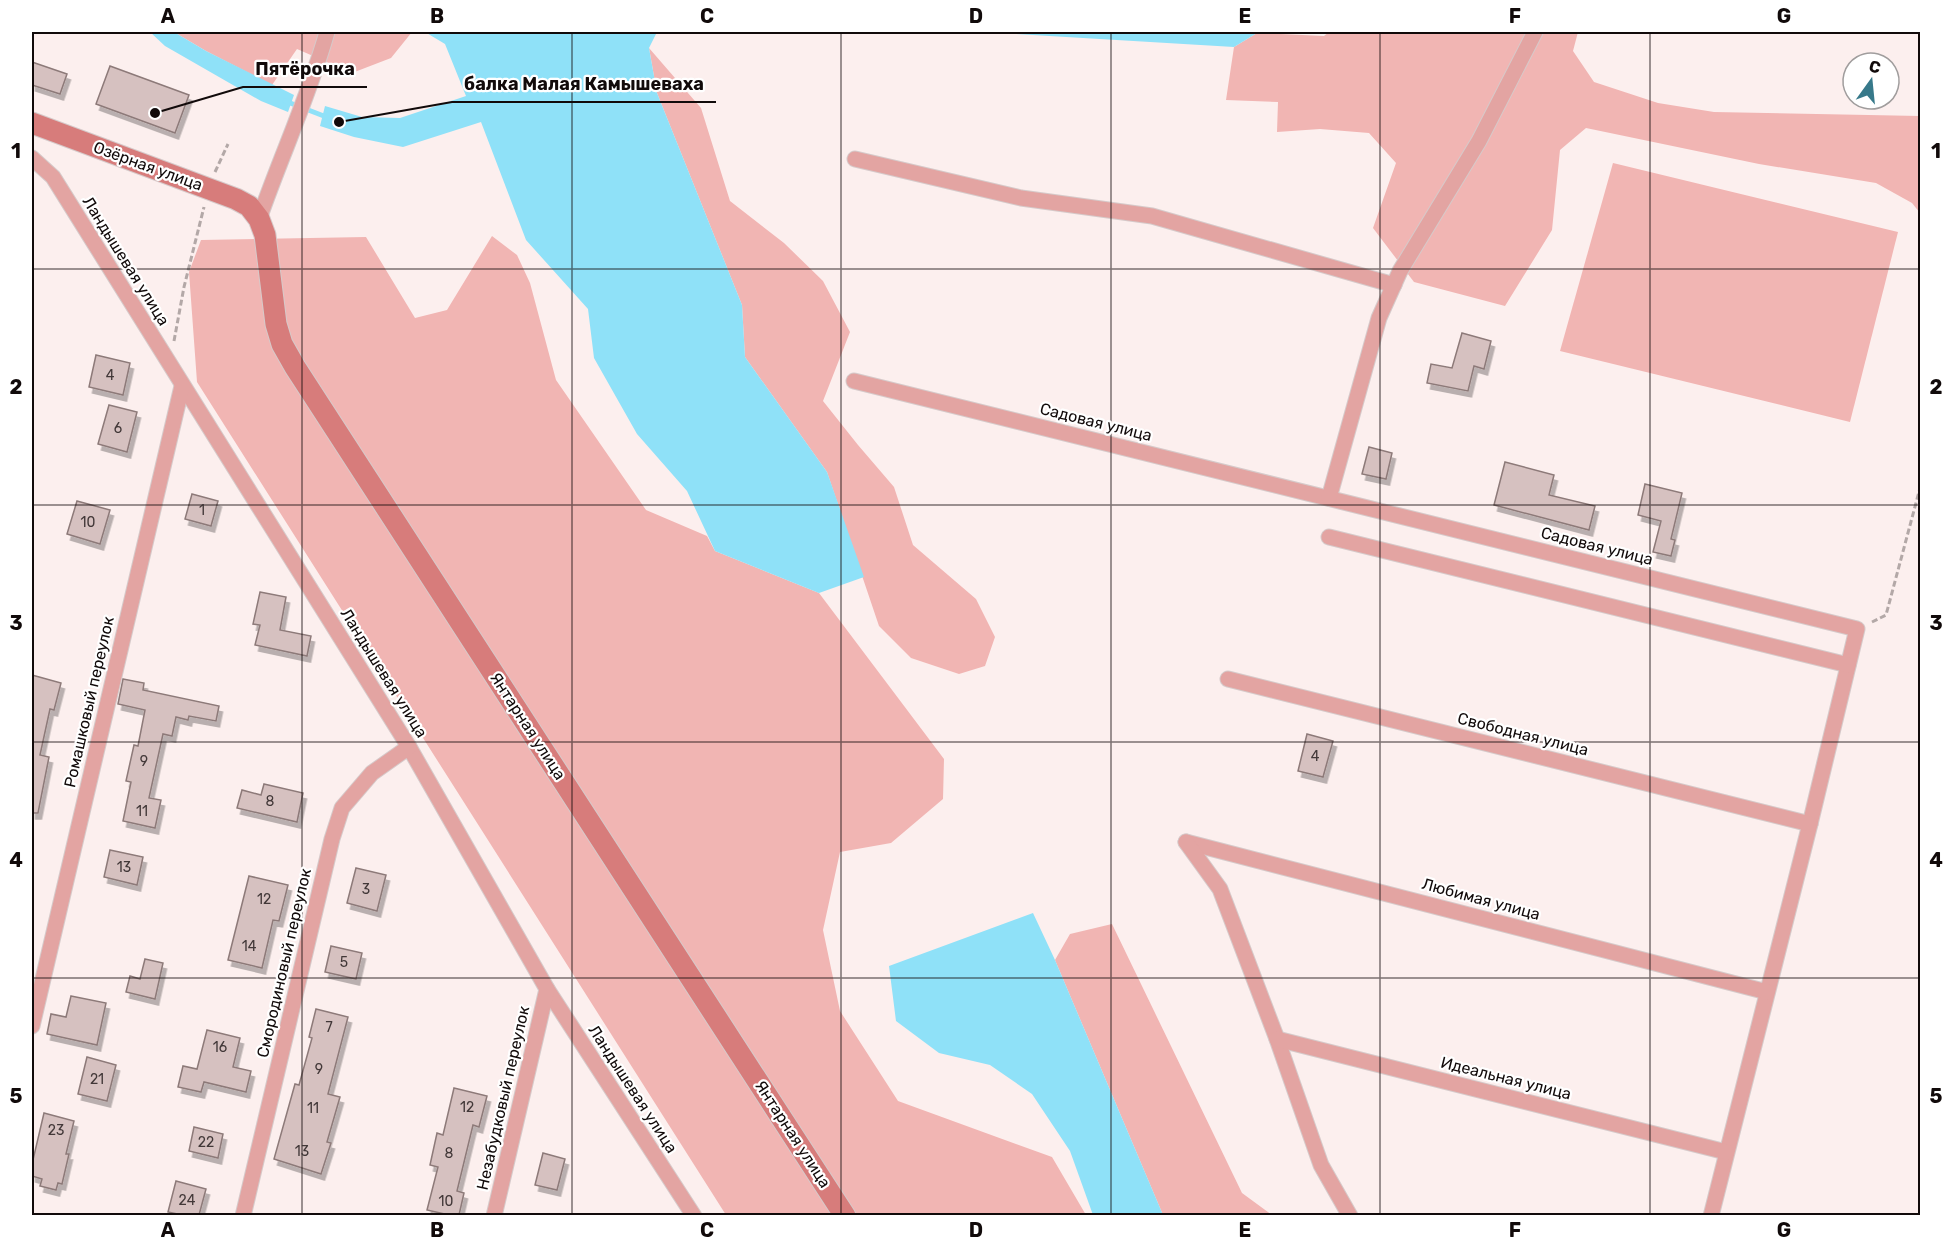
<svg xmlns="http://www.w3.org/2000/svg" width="1952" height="1247" font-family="Rubik,sans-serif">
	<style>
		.green { fill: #f1b5b3 }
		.water { fill: #8fe1f8 }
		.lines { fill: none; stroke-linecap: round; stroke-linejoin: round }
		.stream { stroke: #8fe1f8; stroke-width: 5 }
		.building { fill: #d6c1c0; stroke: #8d7a79; stroke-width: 1.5; filter: url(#shadow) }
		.street-casing { stroke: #d6caca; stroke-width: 17 }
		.secondary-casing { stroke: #d6caca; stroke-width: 23 }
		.path { stroke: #b3a8a7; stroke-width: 3; stroke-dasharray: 6 3; stroke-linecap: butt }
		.street { stroke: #e3a4a2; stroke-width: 15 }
		.secondary { stroke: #d77c7b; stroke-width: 21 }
		.grid { fill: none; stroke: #110a0a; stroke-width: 1.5; stroke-opacity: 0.55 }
		.labels { text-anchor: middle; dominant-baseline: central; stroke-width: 4.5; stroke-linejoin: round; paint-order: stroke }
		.number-label { font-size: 14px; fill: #423838 }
		.street-label { font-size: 16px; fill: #110a0a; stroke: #fff }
		.leader { fill: none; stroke: #110a0a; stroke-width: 2 }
		.callout-dot { fill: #110a0a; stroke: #fff; stroke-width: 2 }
		.callout-label { font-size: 18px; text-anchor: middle; font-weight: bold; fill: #110a0a; stroke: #fff; stroke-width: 4.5; stroke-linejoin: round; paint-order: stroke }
		.neatline { fill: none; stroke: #110a0a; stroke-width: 2 }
		.grid-label { font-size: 20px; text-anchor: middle; font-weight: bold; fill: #110a0a }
	</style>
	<defs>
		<filter id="shadow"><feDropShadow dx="3.5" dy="6" stdDeviation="0" flood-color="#0004"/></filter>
	</defs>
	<rect width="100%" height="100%" fill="#fcefee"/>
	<!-- green -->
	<g class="green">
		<path d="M174,32H412L391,58L352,73L297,49L272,85L206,51Z"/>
		<path d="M1329,32H1578L1573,51L1594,82L1658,103L1714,112L1920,116V213L1912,203L1876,183L1759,164L1586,128L1560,150L1552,230L1505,306L1414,282L1373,228L1396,163L1369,133L1320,129L1277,132L1278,102L1226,100L1234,47L1257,33L1324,36Z"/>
		<path d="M649,48L701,108L730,201L784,243L823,281L850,332L823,401L858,445L894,487L913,545L976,599L995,637L985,666L959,674L911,658L879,626L827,472L745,357L742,305L657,93Z"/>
		<path d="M1613,163L1898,232L1850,422L1560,351Z"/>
		<path d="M492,236L517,255L530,283L556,380L646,510L707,536L715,551L819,593L944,759L943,799L891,843L840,852L823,930L840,1011L898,1101L1052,1157L1086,1215H726L197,382L189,272L201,240L366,237L415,318L447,310Z"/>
		<path d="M1112,924L1242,1193L1272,1215H1163L1055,960L1070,934Z"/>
	</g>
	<!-- water -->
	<g class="water">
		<path d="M150,32H174L206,51L294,95L288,112L261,101L165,46Z"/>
		<path d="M425,32H657L649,48L657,93L742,305L745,357L827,472L864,577L819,593L715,551L687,491L637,434L594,358L588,309L526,240L481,122L403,147L354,137L320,126L325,106L362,117L400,118L466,96L445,44Z"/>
		<path d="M983,32H1256L1257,33L1234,47Z"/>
		<path d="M1033,913L1055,960L1163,1215H1093L1070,1151L1032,1094L990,1065L939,1053L896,1021L889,966Z"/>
	</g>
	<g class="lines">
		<!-- stream -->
		<path class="stream" d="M285,101L329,118"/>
	</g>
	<!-- building -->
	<g class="building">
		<path d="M32,62L67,74L60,94L32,85Z"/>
		<path d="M110,66L189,95L175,133L96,104Z"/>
		<path d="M1462,333L1491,341L1484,369L1474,366L1468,391L1427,383L1431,364L1452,368Z"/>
		<path d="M96,355L130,363L123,395L89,387Z"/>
		<path d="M109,405L137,412L127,452L98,444Z"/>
		<path d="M1369,447L1392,453L1386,479L1362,474Z"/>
		<path d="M1505,462L1554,475L1549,495L1595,506L1589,530L1494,505Z"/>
		<path d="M1645,484L1682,493L1671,539L1675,540L1671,556L1653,552L1661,521L1638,515Z"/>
		<path d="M192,494L218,501L211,526L185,519Z"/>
		<path d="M77,501L110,510L100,544L67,534Z"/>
		<path d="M260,592L286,597L280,630L311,636L307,656L255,645L260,625L253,624Z"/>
		<path d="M32,675L61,683L54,710L50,709L40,755L49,757L38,813H32Z"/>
		<path d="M123,679L144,683L143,690L219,706L216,721L189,716L188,720L176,717L172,736L163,734L149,798L161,800L155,828L123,821L131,782L126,781L134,745L138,746L145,710L118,704Z"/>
		<path d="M1307,734L1333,741L1323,777L1298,771Z"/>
		<path d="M264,784L303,793L297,822L237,808L242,790L261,795Z"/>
		<path d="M110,850L143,857L137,885L104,877Z"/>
		<path d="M356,868L386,875L377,911L347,903Z"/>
		<path d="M249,876L288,885L279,921L273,920L262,968L228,960Z"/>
		<path d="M331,946L362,953L356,979L325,972Z"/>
		<path d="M145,959L163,963L155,999L126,992L130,976L140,979Z"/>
		<path d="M71,996L106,1003L97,1045L47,1034L51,1014L66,1017Z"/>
		<path d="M316,1009L348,1017L328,1094L340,1097L327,1142L331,1143L321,1174L274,1159L295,1084L299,1085L312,1038L309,1037Z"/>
		<path d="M207,1030L240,1038L233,1067L251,1071L246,1092L204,1082L201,1092L178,1087L183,1066L197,1069Z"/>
		<path d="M87,1057L116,1065L107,1101L78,1094Z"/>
		<path d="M454,1088L487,1096L479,1127L473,1125L457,1191L464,1193L459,1215H449L427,1210L438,1167L430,1165L437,1133L443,1135Z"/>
		<path d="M44,1113L74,1121L66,1154H69L62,1184L58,1183L56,1190L40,1186L42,1179L32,1176V1164Z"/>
		<path d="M194,1127L223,1134L218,1158L189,1151Z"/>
		<path d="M543,1153L565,1159L557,1190L535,1185Z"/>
		<path d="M176,1181L206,1189L199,1215H182L168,1212Z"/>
	</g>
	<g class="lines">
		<defs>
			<g id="street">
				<path d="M32,158L53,177L409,747L547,989L694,1216"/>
				<path d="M855,159L1021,198L1152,216L1394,285"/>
				<path d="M259,219C281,156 309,96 327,32"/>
				<path d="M854,381L1857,629L1810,824L1711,1216"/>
				<path d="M1329,498L1379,318L1400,271L1479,141L1535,32"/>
				<path d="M1329,537L1848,665"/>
				<path d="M1228,679L1810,824"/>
				<path d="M1186,842L1767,992"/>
				<path d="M1186,842L1220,889L1277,1039L1321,1165L1350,1216"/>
				<path d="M32,1026L182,386"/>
				<path d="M1277,1039L1726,1152"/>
				<path d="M243,1216L332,839L342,808L372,773L409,747"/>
				<path d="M494,1216L547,989"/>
			</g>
			<path id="secondary" d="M32,123L236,199L249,206L259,219L265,235L276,324L282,344L295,367L845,1216"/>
		</defs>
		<!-- street casing -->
		<use href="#street" class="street-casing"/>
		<!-- secondary casing -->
		<use href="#secondary" class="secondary-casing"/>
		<!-- path -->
		<g class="path">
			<path d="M215,172L228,144"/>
			<path d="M174,341L184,287L204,207"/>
			<path d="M1872,622L1886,615L1920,488"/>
		</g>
		<!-- street -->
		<use href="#street" class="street"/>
		<!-- secondary -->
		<use href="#secondary" class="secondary"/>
	</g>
	<!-- grid -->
	<path class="grid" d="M302,32V1216M572,32V1216M841,32V1216M1111,32V1216M1380,32V1216M1650,32V1216M32,269H1920M32,505H1920M32,742H1920M32,978H1920"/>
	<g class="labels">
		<!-- number labels -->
		<g class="number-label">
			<text x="110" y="375">4</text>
			<text x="118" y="428">6</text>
			<text x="202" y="510">1</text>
			<text x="88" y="522">10</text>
			<text x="1315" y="756">4</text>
			<text x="144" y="761">9</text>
			<text x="270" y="801">8</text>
			<text x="142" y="811">11</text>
			<text x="124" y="867">13</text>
			<text x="366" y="889">3</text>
			<text x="264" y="899">12</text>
			<text x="249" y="946">14</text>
			<text x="344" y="962">5</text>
			<text x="329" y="1027">7</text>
			<text x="220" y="1047">16</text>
			<text x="319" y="1069">9</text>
			<text x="97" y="1079">21</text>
			<text x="467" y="1107">12</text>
			<text x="313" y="1108">11</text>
			<text x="56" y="1130">23</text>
			<text x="206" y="1142">22</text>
			<text x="302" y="1151">13</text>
			<text x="449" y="1153">8</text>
			<text x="187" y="1200">24</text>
			<text x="446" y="1201">10</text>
		</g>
		<!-- street labels -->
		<g class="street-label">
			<text transform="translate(148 166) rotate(20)">Озёрная улица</text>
			<text transform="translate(126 261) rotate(58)">Ландышевая улица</text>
			<text transform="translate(1096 422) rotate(14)">Садовая улица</text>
			<text transform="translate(1597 546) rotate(14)">Садовая улица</text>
			<text transform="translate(384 673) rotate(58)">Ландышевая улица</text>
			<text transform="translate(89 702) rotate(-77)">Ромашковый переулок</text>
			<text transform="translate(528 726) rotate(57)">Янтарная улица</text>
			<text transform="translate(1523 734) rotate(14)">Свободная улица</text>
			<text transform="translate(1481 899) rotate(15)">Любимая улица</text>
			<text transform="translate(284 963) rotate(-77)">Смородиновый переулок</text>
			<text transform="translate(1506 1078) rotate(14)">Идеальная улица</text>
			<text transform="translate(633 1089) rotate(57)">Ландышевая улица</text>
			<text transform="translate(503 1098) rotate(-77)">Незабудковый переулок</text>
			<text transform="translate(793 1134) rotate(57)">Янтарная улица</text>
		</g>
	</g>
	<!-- callouts -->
	<path class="leader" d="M155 113L243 87H367M339 122L452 102H716"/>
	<g class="callout-dot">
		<circle cx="155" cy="113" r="6"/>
		<circle cx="339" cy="122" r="6"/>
	</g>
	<g class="callout-label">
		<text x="305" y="75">Пятёрочка</text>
		<text x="584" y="90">балка Малая Камышеваха</text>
	</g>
	<!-- border -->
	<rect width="1952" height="1247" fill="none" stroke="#ffffff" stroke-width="66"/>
	<!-- north arrow -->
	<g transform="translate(1871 81) rotate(15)"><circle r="28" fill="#ffffff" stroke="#a09d9d" stroke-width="1.5"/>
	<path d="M0-4.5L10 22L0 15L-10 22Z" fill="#37798a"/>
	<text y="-9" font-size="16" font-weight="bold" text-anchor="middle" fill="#110a0a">С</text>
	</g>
	<rect x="33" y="33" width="1886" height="1181" class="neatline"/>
	<g class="grid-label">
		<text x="168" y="23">A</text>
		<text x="437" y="23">B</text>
		<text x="707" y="23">C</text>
		<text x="976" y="23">D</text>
		<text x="1245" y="23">E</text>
		<text x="1515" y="23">F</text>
		<text x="1784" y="23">G</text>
		<text x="16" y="158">1</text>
		<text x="1936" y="158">1</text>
		<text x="16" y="394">2</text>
		<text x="1936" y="394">2</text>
		<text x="16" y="630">3</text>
		<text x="1936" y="630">3</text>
		<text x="16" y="867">4</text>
		<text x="1936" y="867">4</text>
		<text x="16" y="1103">5</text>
		<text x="1936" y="1103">5</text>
		<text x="168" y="1237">A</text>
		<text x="437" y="1237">B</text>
		<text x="707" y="1237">C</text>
		<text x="976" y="1237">D</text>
		<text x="1245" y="1237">E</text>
		<text x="1515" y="1237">F</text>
		<text x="1784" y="1237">G</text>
	</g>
</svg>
